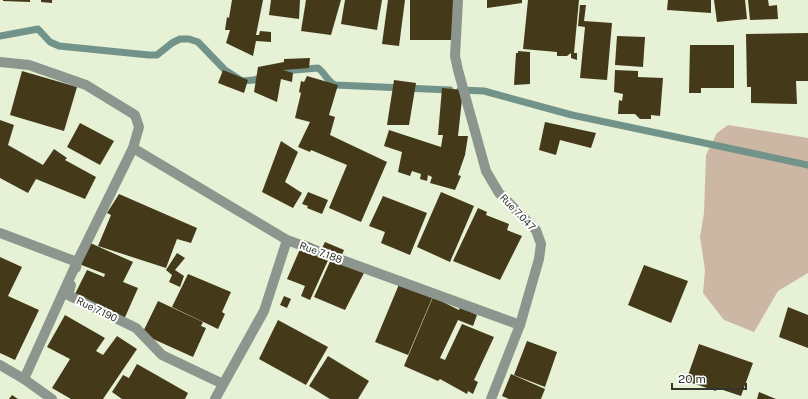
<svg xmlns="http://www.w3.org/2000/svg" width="808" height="399" font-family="'Public Sans',sans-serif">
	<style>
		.green { fill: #ccb7a4 }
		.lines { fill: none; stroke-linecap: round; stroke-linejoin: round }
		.stream { stroke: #719389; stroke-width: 7 }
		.building { fill: #443a19 }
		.minor { stroke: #8c968e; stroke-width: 10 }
		.labels { text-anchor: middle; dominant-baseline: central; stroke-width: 4; stroke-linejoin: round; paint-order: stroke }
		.street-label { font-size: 10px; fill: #32352b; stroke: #fff }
	</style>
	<rect width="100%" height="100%" fill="#e7f1d5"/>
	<!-- green -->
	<path class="green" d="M728,125L808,138V273L778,291L754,332L724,320L703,293L705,270L700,237L704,213L706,155L717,133Z"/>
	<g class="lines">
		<!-- stream -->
		<g class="stream">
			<path d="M0,36L38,29L50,42L59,46L149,55H157L172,43L180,39H189L198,42L225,70L242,81L254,80L265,77"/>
			<path d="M276,73L283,71L318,68C325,73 327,81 335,85L450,90"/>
			<path d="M460,90L484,91L572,115L808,165"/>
		</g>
	</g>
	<!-- building -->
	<g class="building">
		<path d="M3,0H30V2L3,1Z"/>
		<path d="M41,0H52V3L41,2Z"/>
		<path d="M232,0H263L256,35H259L260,31L271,32V42L256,41L253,56L226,43L230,30H225L227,17L229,18Z"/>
		<path d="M271,0H300L299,19L269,15Z"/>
		<path d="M306,0H341L331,35L301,31Z"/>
		<path d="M345,0H382L377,30L341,24Z"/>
		<path d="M388,0H405L399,46L382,44Z"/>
		<rect x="410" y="0" width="46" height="40"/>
		<path d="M487,0H522V3L487,8Z"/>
		<path d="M528,0H579L574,53H577V60L571,58V53L567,56H557V52L523,49Z"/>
		<path d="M668,0H711V13L667,10Z"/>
		<path d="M714,0H745L747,19L717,22Z"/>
		<path d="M748,0H768L769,6L777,5L778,19L750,20Z"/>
		<path d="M580,5H586L584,21L612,23L607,80L580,78L585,27L578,26Z"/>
		<path d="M808,33V81H796L797,104L751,103V87H747L746,34Z"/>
		<path d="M617,36L645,37L643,67L615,65Z"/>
		<path d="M690,45H734V88H701V93H689Z"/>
		<path d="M518,51L530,52V84L514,85L516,53H518Z"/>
		<path d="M310,58L309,68L283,70L293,73L292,82L281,79L277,102L254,92L258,67L284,62V59Z"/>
		<path d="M223,70L248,80L244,93L218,83Z"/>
		<path d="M615,70L638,71V77L663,78L660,116L651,115V119H640L635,114H618L619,100L622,101L623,94L614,92Z"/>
		<path d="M22,71L77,87L64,131L10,115Z"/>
		<path d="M307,76L338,85L329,115L335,117L330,135L387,162L361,222L329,208L347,165L311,150L310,152L298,147L310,122L295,118L301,93L299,92L301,81L304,82Z"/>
		<path d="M394,80L416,83L409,125H387Z"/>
		<path d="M442,88L463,90L458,136H468L465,155L458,175L461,176L455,190L430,183L432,177L428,175L427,181L420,179L421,174L412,171L410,176L398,172L402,152L384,146L389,130L441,147L443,135H438Z"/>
		<path d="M0,120L14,125L8,145L43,165L54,149L67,158L65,160L96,177L85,199L36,179L28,193L0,178Z"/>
		<path d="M545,122L596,133L591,148L560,140L556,155L539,150Z"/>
		<path d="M80,123L114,141L100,165L67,147Z"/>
		<path d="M281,141L298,152L285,182L302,193L293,208L262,192Z"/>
		<path d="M308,192L328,200L322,214L307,208L308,206L302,204Z"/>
		<path d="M441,192L474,206L450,262L417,247Z"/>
		<path d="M119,194L197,228L191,243L177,239L166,268L98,246L111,215L107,213Z"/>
		<path d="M383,196L427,213L410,255L381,243L385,232L369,226Z"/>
		<path d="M478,208L487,212L486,215L509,224L507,230L522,236L500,280L453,261Z"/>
		<path d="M304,240L322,248L325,242L344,250L341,257L366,269L345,310L314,297L332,257L330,256L310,300L301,296L305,286L287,279Z"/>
		<path d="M88,242L133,262L123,282L138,288L122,324L72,300L87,270L104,277L105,274L79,264Z"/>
		<path d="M177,253L185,258L175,270L184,276L180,287L169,282L172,275L166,270Z"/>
		<path d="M0,257L22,267L8,296L39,310L15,360L0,353Z"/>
		<path d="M644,265L688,281L671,323L628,305Z"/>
		<path d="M188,274L231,292L222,312L225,314L218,329L172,307Z"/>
		<path d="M400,282L433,296L408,355L375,342Z"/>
		<path d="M284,296L291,299L287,308L280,305Z"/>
		<path d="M433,297L459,310L460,307L477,315L473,326L458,320L440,358L445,360L462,324L494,337L474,380L478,382L473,394L468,391L467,394L440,379L438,381L404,366Z"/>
		<path d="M158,301L203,322L201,326L206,328L193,357L142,334Z"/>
		<path d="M788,307L808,315V348L779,337Z"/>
		<path d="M65,315L105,338L96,351L103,355L117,336L137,349L103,399H71L52,388L70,359L47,347Z"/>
		<path d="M278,320L328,347L306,385L259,359Z"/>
		<path d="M527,341L557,352L545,387L514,375Z"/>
		<path d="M699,344L753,363L741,396L717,388L716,391L686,381Z"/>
		<path d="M328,356L369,381L358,399H330L309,386Z"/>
		<path d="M137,364L188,393L185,399H122L112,392L123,375L129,378Z"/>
		<path d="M511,374L545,389L541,399H509L502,396Z"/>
		<path d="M759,392L776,399H757Z"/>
		<path d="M12,395L18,399H9Z"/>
	</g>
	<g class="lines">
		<!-- minor -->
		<g class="minor">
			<path d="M458,0L455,56L458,70L486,171L499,193L536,230L541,244L539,259L520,325L491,399"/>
			<path d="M0,62L29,65L86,85L135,115L139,127L133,148L77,262L24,379"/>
			<path d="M133,148L287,240"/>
			<path d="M0,233L77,262L76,268"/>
			<path d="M71,285L68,295L136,328L162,355L223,384"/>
			<path d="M0,365L24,379L52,399"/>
			<path d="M215,399L264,311L287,240L520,325"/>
		</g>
	</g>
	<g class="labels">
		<!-- street labels -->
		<g class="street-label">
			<text transform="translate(518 212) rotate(46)">Rue 7.047</text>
			<text transform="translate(321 252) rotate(20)">Rue 7.188</text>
			<text transform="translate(97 309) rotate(26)">Rue 7.190</text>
		</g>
	</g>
	<!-- scale -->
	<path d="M672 383v6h74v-6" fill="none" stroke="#32352b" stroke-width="2"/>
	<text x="678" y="383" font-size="12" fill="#32352b" stroke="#ffffff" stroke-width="3" paint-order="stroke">20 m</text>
</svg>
